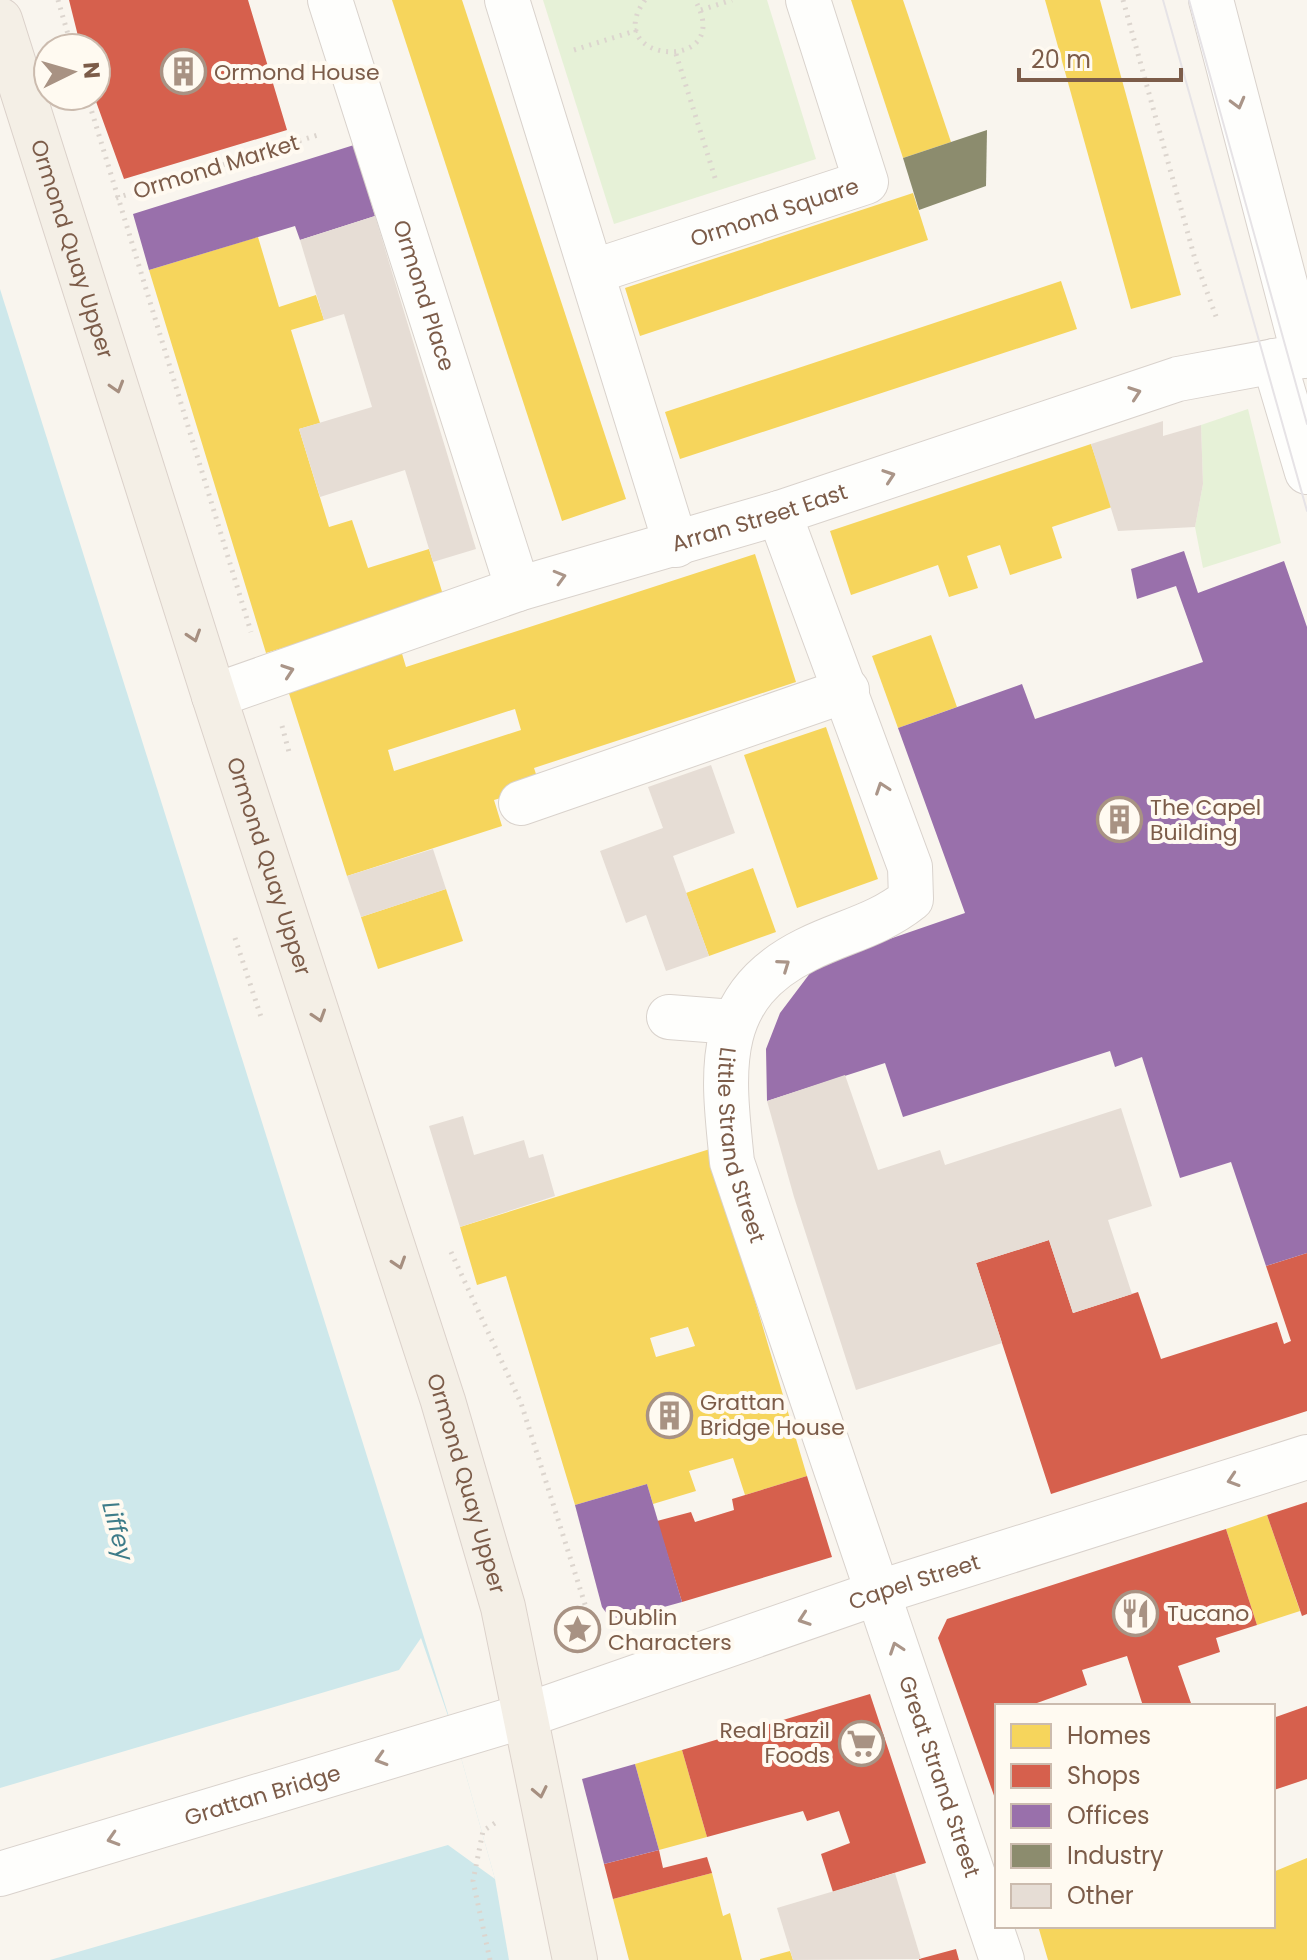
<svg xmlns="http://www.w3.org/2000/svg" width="1307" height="1960" font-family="Poppins,sans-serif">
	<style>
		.green { fill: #e6f1d7 }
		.water { fill: #cee8eb }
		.pier { fill: #f9f5ee }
		.homes { fill: #f6d55c; fill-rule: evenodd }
		.shops { fill: #d6604d }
		.offices { fill: #9970ab }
		.industry { fill: #8c8c6e }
		.building { fill: #e6ddd5 }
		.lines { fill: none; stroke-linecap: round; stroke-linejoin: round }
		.minor-casing { stroke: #d9d2cc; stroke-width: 46 }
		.major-casing { stroke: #dbd1ca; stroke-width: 46 }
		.path { stroke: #dcd5ce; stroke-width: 5; stroke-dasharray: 2 6; stroke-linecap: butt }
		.minor { stroke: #fefefc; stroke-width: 44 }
		.major { stroke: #f4efe6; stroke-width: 44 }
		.tram { stroke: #e6e3e6; stroke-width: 2 }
		.oneway { stroke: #aa9588 }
		.oneway2 { stroke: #a68f80 }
		.labels { text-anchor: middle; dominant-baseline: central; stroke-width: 8; stroke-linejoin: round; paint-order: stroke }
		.poi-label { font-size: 22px; fill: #7c5c49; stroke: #fffaf1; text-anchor: start }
		.street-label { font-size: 22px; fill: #7c5c49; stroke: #fffaf1 }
		.water-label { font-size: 24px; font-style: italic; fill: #3e7c89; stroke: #fffaf1 }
	</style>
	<rect width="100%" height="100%" fill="#f9f5ee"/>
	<!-- green -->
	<g class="green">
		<path d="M543,0H767L816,159L614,224Z"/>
		<path d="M1248,409L1281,543L1203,568L1195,527L1203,484L1201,425Z"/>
	</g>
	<!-- water -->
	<path class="water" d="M0,289L455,1736L495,1879L509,1960H0Z"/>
	<!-- pier -->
	<path class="pier" d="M421,1638L455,1736L495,1879L448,1845L50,1960H0V1788L399,1670Z"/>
	<!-- homes -->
	<g class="homes">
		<path d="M392,0H462L626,499L562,521Z"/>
		<path d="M851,0H903L951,142L903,158Z"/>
		<path d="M1045,0H1100L1181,295L1131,309Z"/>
		<path d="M913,193L928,240L640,336L625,288Z"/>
		<path d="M258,237L279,307L316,295L324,320L291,330L320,423L299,429L329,527L352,520L368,568L429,549L444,598L266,653L149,270Z"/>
		<path d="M1061,281L1077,329L680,459L665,412Z"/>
		<path d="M1091,444L1112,507L1052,527L1062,558L1010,575L1000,545L967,556L978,588L949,597L938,565L851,595L830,531Z"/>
		<path d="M755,554L796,682L534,768L540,786L494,800L502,826L347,876L286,684L400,647L406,667ZM515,709L521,730L394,771L388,750Z"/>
		<path d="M931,635L957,707L898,728L872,656Z"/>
		<path d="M826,727L878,879L797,908L744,755Z"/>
		<path d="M753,868L776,932L709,956L686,893Z"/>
		<path d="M446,889L463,941L378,969L361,917Z"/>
		<path d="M710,1149L807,1476L745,1495L733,1458L689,1471L696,1491L653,1504L647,1484L575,1505L506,1276L477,1285L460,1227ZM688,1327L695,1346L656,1357L650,1338Z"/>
		<path d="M1267,1515L1300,1611L1257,1625L1226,1529Z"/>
		<path d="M682,1750L707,1837L659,1850L635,1764Z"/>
		<path d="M1307,1858V1960H1048L1038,1926H1273V1872Z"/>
		<path d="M712,1873L723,1916L730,1913L742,1960H629L613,1899Z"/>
		<path d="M790,1951L793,1960H760V1959Z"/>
	</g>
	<!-- shops -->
	<g class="shops">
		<path d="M69,0H248L287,130L124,179L94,96L96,48H81Z"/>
		<path d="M1049,1240L1073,1313L1138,1292L1161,1359L1277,1322L1284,1344L1291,1341L1266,1266L1307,1253V1411L1051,1494L976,1263Z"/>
		<path d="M807,1476L832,1557L682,1602L657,1521L691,1512L695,1522L734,1510L732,1499Z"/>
		<path d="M1307,1502V1614L1302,1616L1267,1515Z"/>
		<path d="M1226,1529L1257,1625L1216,1638L1220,1652L1178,1666L1192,1706H1143L1127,1656L1082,1670L1087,1685L1037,1703L1038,1706H997V1804L938,1638L947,1619Z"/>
		<path d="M870,1694L926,1863L833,1892L821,1854L850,1843L839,1811L807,1821L803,1811L707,1837L682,1750Z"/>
		<path d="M1307,1706V1779L1274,1790L1273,1718Z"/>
		<path d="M659,1850L663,1868L707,1857L712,1873L613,1899L604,1864Z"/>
		<path d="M956,1949L959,1960H919V1959Z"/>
	</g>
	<!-- offices -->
	<g class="offices">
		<path d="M354,145L375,216L300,240L295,226L149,270L133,214Z"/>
		<path d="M1184,551L1198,593L1284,561L1307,627V1253L1266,1266L1231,1162L1180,1178L1142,1057L1115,1067L1110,1051L903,1117L885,1063L767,1101L766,1049L780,1013L817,964L965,913L898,728L1022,684L1035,719L1203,662L1176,586L1137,599L1131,569Z"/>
		<path d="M647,1484L682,1602L624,1618H610L602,1607L575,1505Z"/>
		<path d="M635,1764L659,1850L604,1864L582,1779Z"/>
	</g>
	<!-- industry -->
	<path class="industry" d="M987,130L986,186L919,210L903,158Z"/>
	<!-- building -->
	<g class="building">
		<path d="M375,216L476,549L433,562L405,470L320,497L299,429L372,407L344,314L324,320L300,240Z"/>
		<path d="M1163,421V436L1201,425L1203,484L1195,527L1118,531L1091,444Z"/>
		<path d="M711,765L735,833L673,856L709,956L666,971L646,915L626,923L600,851L663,828L648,787Z"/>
		<path d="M433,849L446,889L361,917L347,876Z"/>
		<path d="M845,1075L878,1170L940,1150L945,1165L1121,1108L1152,1206L1108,1220L1132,1294L1073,1313L1049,1240L976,1263L1002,1343L856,1390L794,1197L767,1101Z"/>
		<path d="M463,1116L474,1155L524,1140L529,1158L543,1154L555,1196L460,1227L429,1126Z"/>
		<path d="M895,1873L921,1959L793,1960L777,1908Z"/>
	</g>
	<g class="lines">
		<defs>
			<g id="minor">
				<path id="s1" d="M330,0L518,589"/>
				<path d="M507,0L676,545"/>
				<path d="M1211,0L1304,356"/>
				<path id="s2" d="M592,272L866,182L808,0"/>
				<path d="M1274,361L1307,472"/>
				<path id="s3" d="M779,513L910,867L911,899C877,926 844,931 806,950C711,997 723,1073 732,1162L1002,1960"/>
				<path id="s4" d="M214,696L518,589L779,513L1178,379L1307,355"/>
				<path d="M521,803L847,690"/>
				<path d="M669,1017L733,1022"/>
				<path id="s5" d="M0,1874L524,1716L877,1593L1307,1457"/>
			</g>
			<g id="major">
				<path id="s6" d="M0,20L214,696L443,1401L503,1607L575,1960"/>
			</g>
		</defs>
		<!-- minor casing -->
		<use href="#minor" class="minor-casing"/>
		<!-- major casing -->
		<use href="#major" class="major-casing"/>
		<!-- path -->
		<g class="path">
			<path d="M58,0L72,48"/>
			<path d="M645,0C598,64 737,74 695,0"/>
			<path d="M1123,0L1195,259L1218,322"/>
			<path d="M701,10L732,0"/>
			<path d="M574,50L638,30"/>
			<path d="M676,54L716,181"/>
			<path d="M87,96L251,632"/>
			<path d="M116,198L321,134"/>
			<path d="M282,726L289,752"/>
			<path d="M235,938L262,1020"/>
			<path d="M451,1252L521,1403L596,1639"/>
			<path d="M561,1635L582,1642"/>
			<path d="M490,1960L473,1881L483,1831L495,1823"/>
		</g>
		<!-- minor -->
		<use href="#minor" class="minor"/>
		<!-- major -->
		<use href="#major" class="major"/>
		<!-- tram -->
		<g class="tram">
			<path d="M1163,0L1307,511"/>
			<path d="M1189,0L1307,424"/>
		</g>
	</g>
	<!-- one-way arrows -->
	<defs><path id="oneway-chevron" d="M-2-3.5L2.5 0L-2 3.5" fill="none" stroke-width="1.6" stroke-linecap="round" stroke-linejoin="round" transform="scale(2)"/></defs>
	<g class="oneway">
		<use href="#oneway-chevron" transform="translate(1238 103) rotate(75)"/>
		<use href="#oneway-chevron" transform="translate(1135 393) rotate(-19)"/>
		<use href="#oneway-chevron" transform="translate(889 476) rotate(-19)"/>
		<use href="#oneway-chevron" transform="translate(560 577) rotate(-16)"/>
		<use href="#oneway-chevron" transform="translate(288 671) rotate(-19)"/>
		<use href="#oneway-chevron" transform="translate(882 788) rotate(-109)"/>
		<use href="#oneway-chevron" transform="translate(784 965) rotate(-35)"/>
		<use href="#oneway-chevron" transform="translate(1233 1480) rotate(162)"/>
		<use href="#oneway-chevron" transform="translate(804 1619) rotate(161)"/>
		<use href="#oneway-chevron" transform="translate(896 1648) rotate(-109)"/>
		<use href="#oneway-chevron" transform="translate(381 1759) rotate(163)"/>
		<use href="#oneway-chevron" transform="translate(113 1839) rotate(163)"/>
	</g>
	<g class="oneway2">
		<use href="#oneway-chevron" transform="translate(117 387) rotate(73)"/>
		<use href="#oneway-chevron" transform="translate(194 636) rotate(72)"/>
		<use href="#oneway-chevron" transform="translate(319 1016) rotate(72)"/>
		<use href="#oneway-chevron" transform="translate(399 1263) rotate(72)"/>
		<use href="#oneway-chevron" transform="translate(540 1792) rotate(78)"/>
	</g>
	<!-- icons -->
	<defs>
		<symbol id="building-ring" viewBox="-11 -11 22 22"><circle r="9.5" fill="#fffaf1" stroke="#a89283" stroke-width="1.5"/><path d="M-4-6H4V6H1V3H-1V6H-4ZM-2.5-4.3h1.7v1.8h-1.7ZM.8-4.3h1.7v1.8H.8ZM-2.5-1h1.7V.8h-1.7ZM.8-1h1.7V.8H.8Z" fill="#a89283"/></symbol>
		<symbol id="restaurant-ring" viewBox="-11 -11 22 22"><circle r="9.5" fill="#fffaf1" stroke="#a89283" stroke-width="1.5"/><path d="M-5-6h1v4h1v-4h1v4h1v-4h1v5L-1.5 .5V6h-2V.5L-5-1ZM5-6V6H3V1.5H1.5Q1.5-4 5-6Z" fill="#a89283"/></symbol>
		<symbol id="sight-ring" viewBox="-11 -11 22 22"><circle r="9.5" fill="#fffaf1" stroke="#a89283" stroke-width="1.5"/><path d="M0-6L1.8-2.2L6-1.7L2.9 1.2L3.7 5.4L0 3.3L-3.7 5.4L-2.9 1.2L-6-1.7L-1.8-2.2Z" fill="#a89283"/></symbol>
		<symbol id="supermarket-ring" viewBox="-11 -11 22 22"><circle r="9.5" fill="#fffaf1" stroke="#a89283" stroke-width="1.5"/><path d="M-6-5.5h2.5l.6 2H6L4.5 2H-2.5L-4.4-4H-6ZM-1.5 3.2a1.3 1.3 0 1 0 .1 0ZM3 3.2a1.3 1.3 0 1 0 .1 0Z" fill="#a89283"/></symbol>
	</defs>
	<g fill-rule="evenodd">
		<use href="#building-ring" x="158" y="46" width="51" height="51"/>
		<use href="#building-ring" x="1094" y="794" width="51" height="51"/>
		<use href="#building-ring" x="644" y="1390" width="51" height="51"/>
		<use href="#restaurant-ring" x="1110" y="1588" width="51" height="51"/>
		<use href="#sight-ring" x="552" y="1604" width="51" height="51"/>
		<use href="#supermarket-ring" x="836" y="1718" width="51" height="51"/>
	</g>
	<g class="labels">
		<!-- poi labels -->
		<g class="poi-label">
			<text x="214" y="72">Ormond House</text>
			<text x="1150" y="807">The Capel<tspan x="1150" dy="25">Building</tspan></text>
			<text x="700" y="1402">Grattan<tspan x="700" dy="25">Bridge House</tspan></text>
			<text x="1167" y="1613">Tucano</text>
			<text x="608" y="1617">Dublin<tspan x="608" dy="25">Characters</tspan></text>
			<text x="830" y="1730" text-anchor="end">Real Brazil<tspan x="830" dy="25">Foods</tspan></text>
		</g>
		<!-- street labels -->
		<g class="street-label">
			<text transform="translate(216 167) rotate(-17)">Ormond Market</text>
			<text stroke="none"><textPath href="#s2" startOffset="192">Ormond Square</textPath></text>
			<text stroke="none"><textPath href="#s6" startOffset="240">Ormond Quay Upper</textPath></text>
			<text stroke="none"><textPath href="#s1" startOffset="310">Ormond Place</textPath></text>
			<text stroke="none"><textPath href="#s4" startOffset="574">Arran Street East</textPath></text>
			<text stroke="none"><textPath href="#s6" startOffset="888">Ormond Quay Upper</textPath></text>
			<text stroke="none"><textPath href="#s3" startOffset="756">Little Strand Street</textPath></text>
			<text stroke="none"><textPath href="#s6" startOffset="1536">Ormond Quay Upper</textPath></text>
			<text stroke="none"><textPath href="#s5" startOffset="960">Capel Street</textPath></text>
			<text stroke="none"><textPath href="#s3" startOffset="1420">Great Strand Street</textPath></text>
			<text stroke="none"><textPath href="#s5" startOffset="274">Grattan Bridge</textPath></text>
		</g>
		<!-- water labels -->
		<g class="water-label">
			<text transform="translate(118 1531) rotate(75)">Liffey</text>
		</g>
	</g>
	<!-- legend -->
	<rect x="995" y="1704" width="280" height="224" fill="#fffaf1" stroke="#cbbbae" stroke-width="2"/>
	<rect x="1011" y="1724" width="40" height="24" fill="#f6d55c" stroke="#cbbbae" stroke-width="2"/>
	<text x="1067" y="1744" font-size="24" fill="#7c5c49">Homes</text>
	<rect x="1011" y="1764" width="40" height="24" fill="#d6604d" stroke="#cbbbae" stroke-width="2"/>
	<text x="1067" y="1784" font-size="24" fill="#7c5c49">Shops</text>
	<rect x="1011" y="1804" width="40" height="24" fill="#9970ab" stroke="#cbbbae" stroke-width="2"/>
	<text x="1067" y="1824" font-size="24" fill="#7c5c49">Offices</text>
	<rect x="1011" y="1844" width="40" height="24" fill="#8c8c6e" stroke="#cbbbae" stroke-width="2"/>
	<text x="1067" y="1864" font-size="24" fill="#7c5c49">Industry</text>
	<rect x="1011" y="1884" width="40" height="24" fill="#e6ddd5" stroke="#cbbbae" stroke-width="2"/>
	<text x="1067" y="1904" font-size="24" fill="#7c5c49">Other</text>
	<!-- north arrow -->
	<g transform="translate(72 72) rotate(85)"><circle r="38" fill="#fffaf1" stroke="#cbbbae" stroke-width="2"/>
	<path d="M0-6L14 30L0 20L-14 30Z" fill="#a89283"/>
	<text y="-12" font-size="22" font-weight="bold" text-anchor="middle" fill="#7c5c49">N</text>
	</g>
	<!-- scale -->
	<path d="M1019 68v12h162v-12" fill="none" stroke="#7c5c49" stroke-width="4"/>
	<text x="1031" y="68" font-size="24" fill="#7c5c49" stroke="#fffaf1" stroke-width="6" paint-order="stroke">20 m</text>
</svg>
